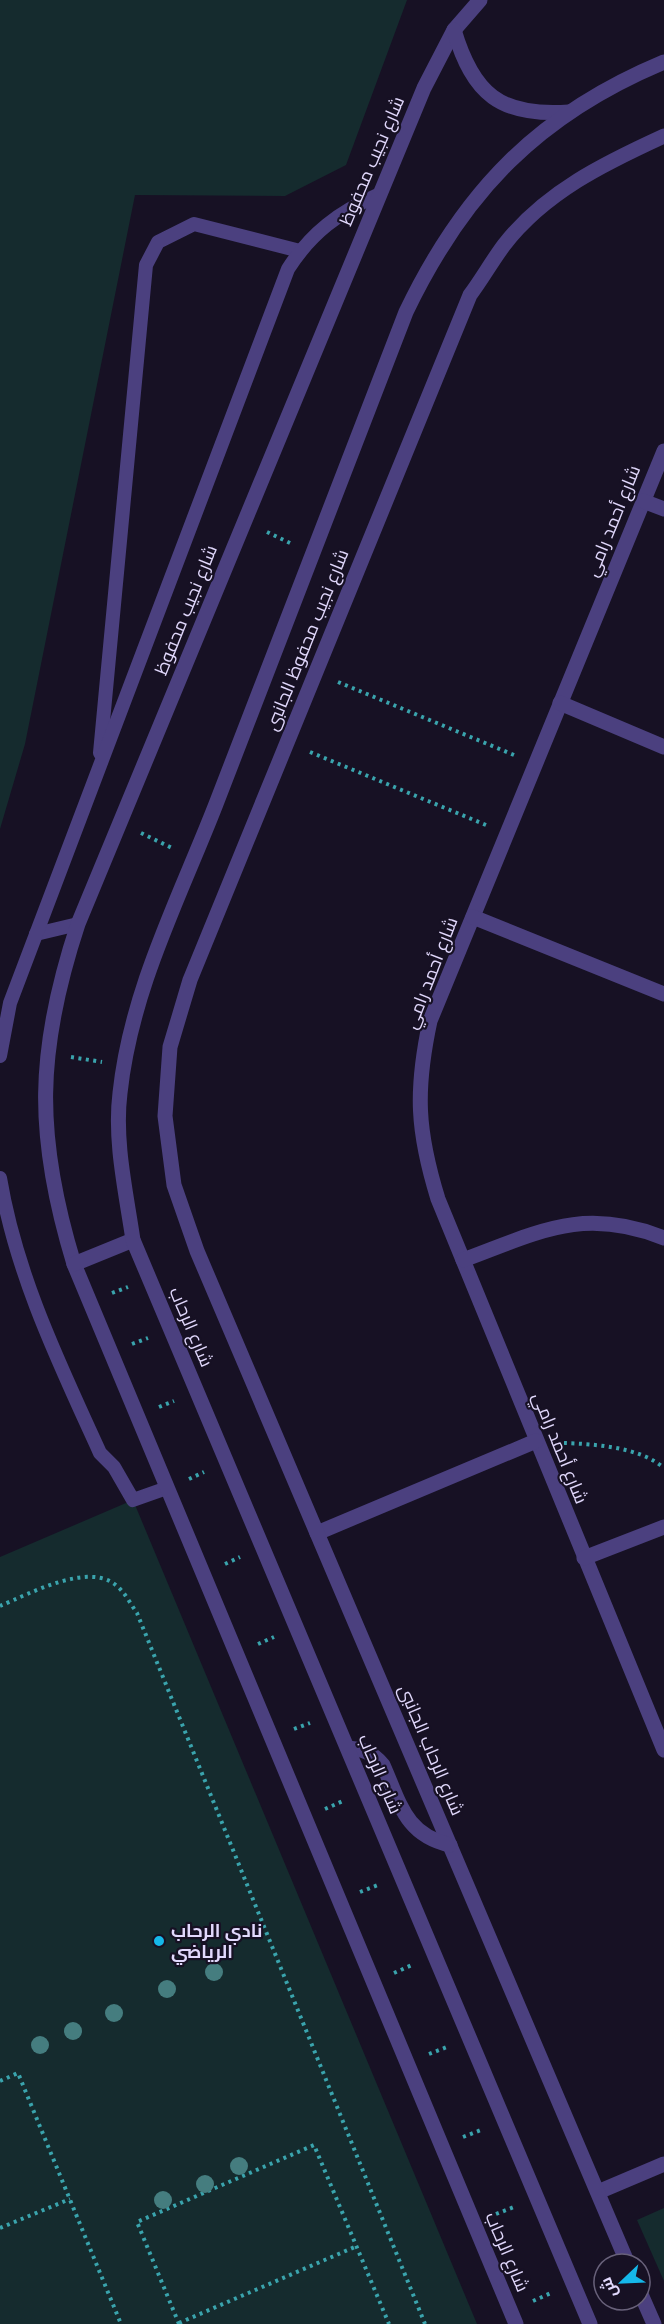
<svg xmlns="http://www.w3.org/2000/svg" width="664" height="2324" font-family="'Fira Sans',Cairo,sans-serif">
	<style>
		.green { fill: #152b2e }
		.lines { fill: none; stroke-linecap: round; stroke-linejoin: round }
		.path { stroke: #3aa4ad; stroke-width: 4; stroke-dasharray: 3 4.5; stroke-linecap: butt }
		.service { stroke: #4b407f; stroke-width: 14 }
		.minor { stroke: #4b407f; stroke-width: 15 }
		.tertiary { stroke: #4b407f; stroke-width: 15 }
		.tree { fill: #457d7f }
		.poi-dot { fill: #15b8ea; stroke: #171124; stroke-width: 2 }
		.labels { text-anchor: middle; dominant-baseline: central; stroke-width: 4.5; stroke-linejoin: round; paint-order: stroke }
		.street-label { font-size: 18px; fill: #e1d8fc; stroke: #171124 }
		.poi-label { font-size: 18px; font-weight: bold; fill: #e1d8fc; stroke: #171124; text-anchor: start }
	</style>
	<rect width="100%" height="100%" fill="#171124"/>
	<!-- green -->
	<g class="green">
		<path d="M0,0H407L346,165L285,196L135,195L25,744L0,829Z"/>
		<path d="M133,1500L477,2324H0V1557Z"/>
		<path d="M664,2208V2281L637,2220Z"/>
	</g>
	<g class="lines">
		<!-- path -->
		<g class="path">
			<path d="M267,532L290,543"/>
			<path d="M338,682L514,755"/>
			<path d="M310,752L486,825"/>
			<path d="M141,833L172,848"/>
			<path d="M71,1057L102,1062"/>
			<path d="M112,1293L128,1287"/>
			<path d="M132,1344L148,1338"/>
			<path d="M159,1407L174,1401"/>
			<path d="M564,1443C594,1444 640,1447 664,1468"/>
			<path d="M189,1479L204,1472"/>
			<path d="M225,1564L240,1557"/>
			<path d="M0,1606C29,1594 91,1560 118,1587C126,1594 131,1605 137,1613L425,2324"/>
			<path d="M258,1644L274,1637"/>
			<path d="M294,1729L310,1723"/>
			<path d="M325,1809L343,1801"/>
			<path d="M360,1892L378,1885"/>
			<path d="M394,1973L412,1965"/>
			<path d="M429,2054L447,2047"/>
			<path d="M0,2081L18,2073L121,2324"/>
			<path d="M463,2137L481,2130"/>
			<path d="M496,2214L514,2207"/>
			<path d="M0,2228L70,2199"/>
			<path d="M533,2301L551,2293"/>
			<path d="M179,2323L357,2246"/>
			<path d="M179,2324L137,2222L314,2145L389,2324"/>
		</g>
		<!-- service -->
		<g class="service">
			<path d="M100,753L146,265L158,242L194,224L300,251"/>
			<path d="M36,934L78,924"/>
			<path d="M0,1056L10,1003L288,269C311,233 339,212 378,195"/>
			<path d="M0,1178C16,1275 60,1365 100,1453L114,1467L133,1500L167,1488"/>
		</g>
		<!-- minor -->
		<g class="minor">
			<path d="M664,451L430,1021C415,1091 417,1131 438,1199L664,1750"/>
			<path d="M643,501L664,509"/>
			<path d="M560,703L664,747"/>
			<path d="M473,917L664,994"/>
			<path d="M463,1260C539,1232 583,1206 664,1238"/>
			<path d="M317,1533L536,1441"/>
			<path d="M584,1558L664,1527"/>
			<path d="M598,2192L664,2164"/>
			<path d="M628,2264L197,1251L174,1185L165,1116L170,1047L190,980L470,295C482,279 492,261 504,245C545,192 605,163 664,136"/>
			<path d="M640,2292L654,2324"/>
		</g>
		<!-- tertiary -->
		<g class="tertiary">
			<path d="M480,0L454,30L424,88L78,924C36,1051 35,1136 74,1264L516,2324"/>
			<path d="M454,30C473,94 500,117 569,112"/>
			<path d="M74,1264L133,1240"/>
			<path d="M348,1748C363,1749 373,1753 383,1765C400,1803 405,1835 450,1845"/>
			<path d="M590,2324L133,1240C126,1192 114,1141 120,1093C131,990 179,899 216,804C279,640 342,476 406,312C464,191 539,114 664,62"/>
		</g>
	</g>
	<!-- trees -->
	<g class="tree">
		<circle cx="214" cy="1972" r="9"/>
		<circle cx="167" cy="1989" r="9"/>
		<circle cx="114" cy="2013" r="9"/>
		<circle cx="73" cy="2031" r="9"/>
		<circle cx="40" cy="2045" r="9"/>
		<circle cx="239" cy="2166" r="9"/>
		<circle cx="205" cy="2184" r="9"/>
		<circle cx="163" cy="2200" r="9"/>
	</g>
	<!-- markers -->
	<circle class="poi-dot" cx="159" cy="1941" r="6"/>
	<g class="labels">
		<!-- street labels -->
		<g class="street-label">
			<text transform="translate(372 161) rotate(-67)">شارع نجيب محفوظ</text>
			<text transform="translate(613 521) rotate(-68)">شارع أحمد رامي</text>
			<text transform="translate(186 610) rotate(-68)">شارع نجيب محفوظ</text>
			<text transform="translate(307 640) rotate(-68)">شارع نجيب محفوظ الجانبى</text>
			<text transform="translate(431 973) rotate(-69)">شارع أحمد رامي</text>
			<text transform="translate(191 1327) rotate(67)">شارع الرحاب</text>
			<text transform="translate(560 1448) rotate(68)">شارع أحمد رامي</text>
			<text transform="translate(431 1750) rotate(67)">شارع الرحاب الجانبى</text>
			<text transform="translate(380 1774) rotate(67)">شارع الرحاب</text>
			<text transform="translate(507 2252) rotate(67)">شارع الرحاب</text>
		</g>
		<!-- poi labels -->
		<g class="poi-label">
			<text x="171" y="1931">نادي الرحاب<tspan x="171" dy="21">الرياضي</tspan></text>
		</g>
	</g>
	<!-- north arrow -->
	<g transform="translate(622 2282) rotate(247)"><circle r="28" fill="#171124" stroke="#68617a" stroke-width="1.5"/>
	<path d="M0-4.5L10 22L0 15L-10 22Z" fill="#15b8ea"/>
	<text y="-9" font-size="16" font-weight="bold" text-anchor="middle" fill="#e1d8fc">ش</text>
	</g>
</svg>
